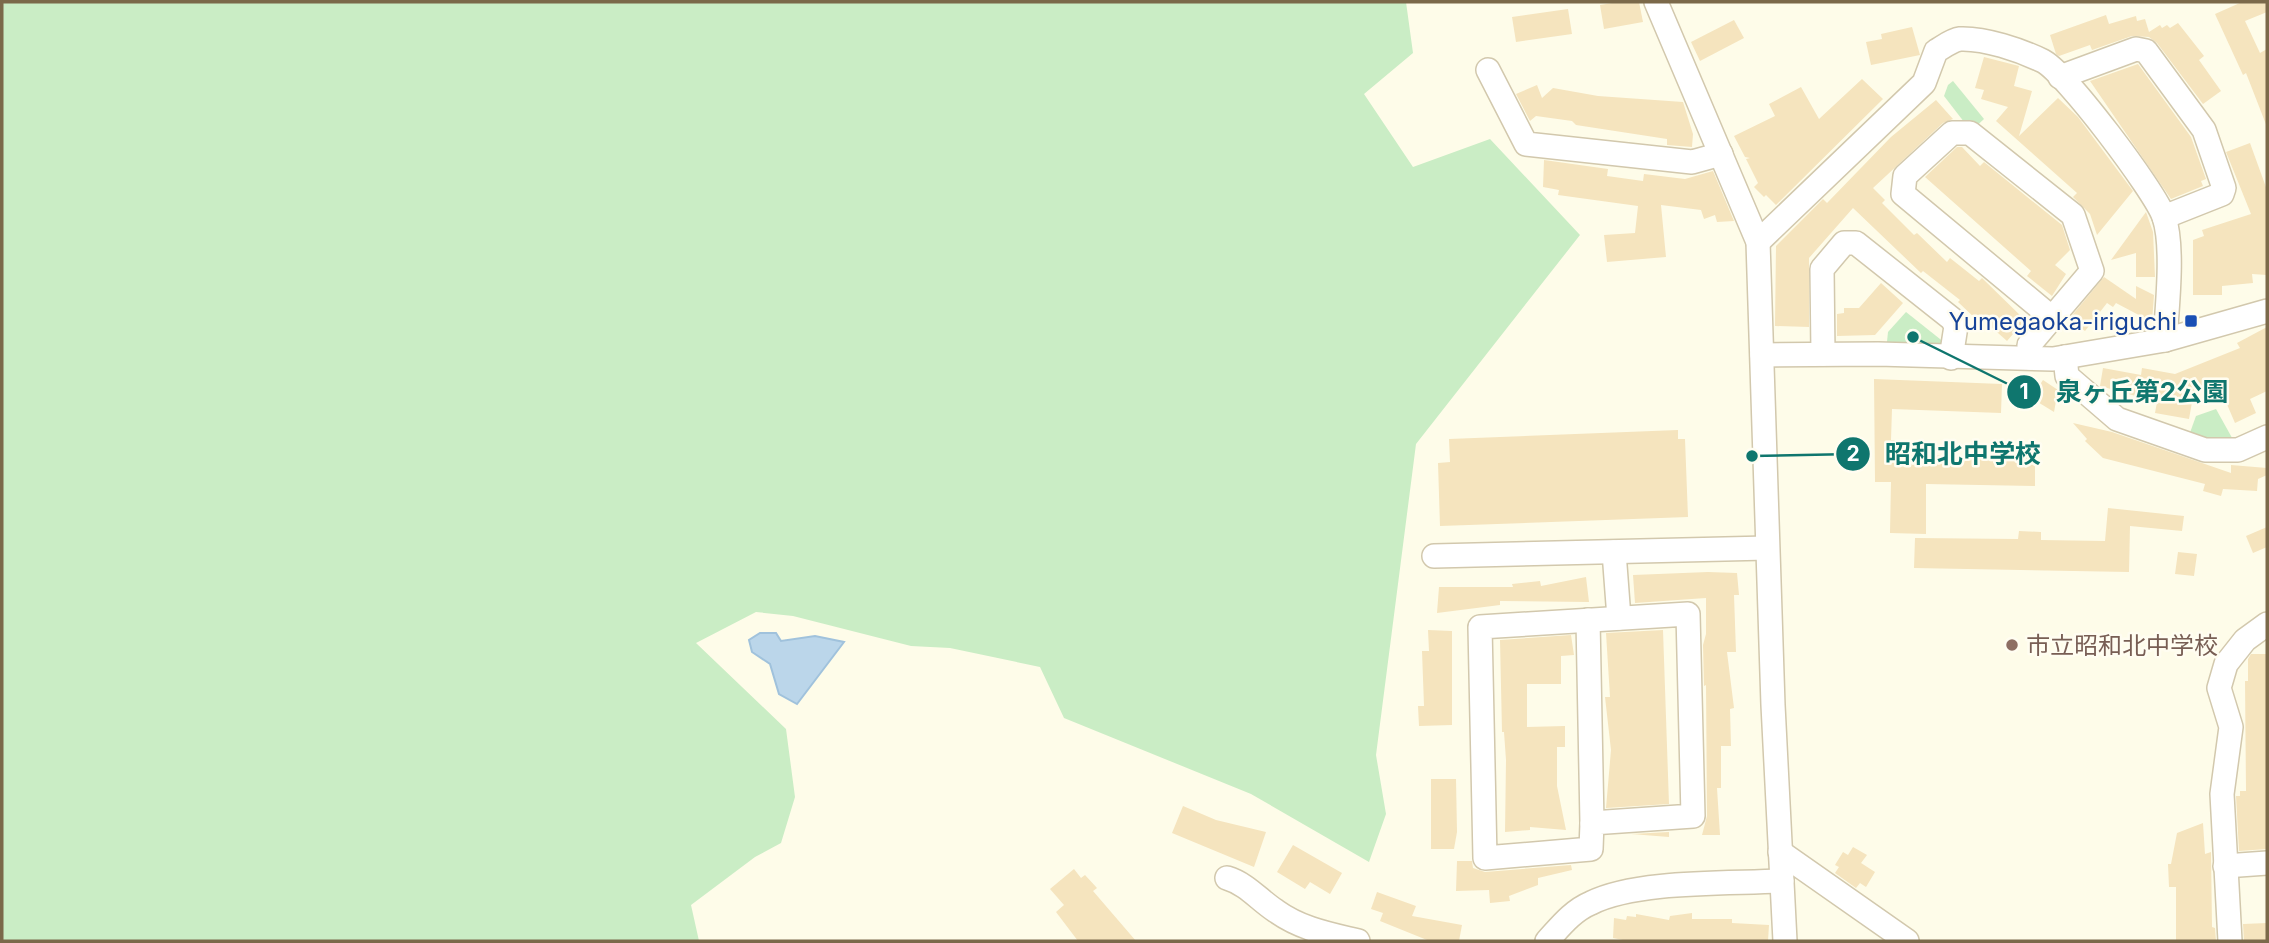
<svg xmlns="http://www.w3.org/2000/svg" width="2269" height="943" font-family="Inter,'Noto Sans JP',sans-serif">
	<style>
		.green { fill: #caedc5 }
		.water { fill: #bbd6ea; stroke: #a0c2dc; stroke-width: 2 }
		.building { fill: #f5e4be }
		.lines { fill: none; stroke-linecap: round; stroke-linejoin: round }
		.minor-casing { stroke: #d2c8ad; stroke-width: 26 }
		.minor { stroke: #fff; stroke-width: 23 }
		.transit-dot { fill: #1a4fb4; stroke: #fffdf1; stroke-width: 2.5 }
		.education-dot { fill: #8d6e63; stroke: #fffdf1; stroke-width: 2.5 }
		.labels { text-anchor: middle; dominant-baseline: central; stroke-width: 5; stroke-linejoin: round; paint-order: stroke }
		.transit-label { font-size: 24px; fill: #164399; stroke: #fffdf1; text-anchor: end }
		.education-label { font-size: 24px; fill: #785e54; stroke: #fffdf1; text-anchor: start }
		.leader { fill: none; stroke: #0f766e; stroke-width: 2.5 }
		.callout-dot { fill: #0f766e; stroke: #fffdf1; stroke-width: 2.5 }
		.mark-label { font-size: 21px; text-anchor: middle; font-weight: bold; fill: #fff }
		.callout-label { font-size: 26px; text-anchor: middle; font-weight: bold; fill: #0f766e; stroke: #fffdf1; stroke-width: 5; stroke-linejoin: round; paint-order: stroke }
	</style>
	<rect width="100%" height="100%" fill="#fefce9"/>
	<!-- green -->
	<g class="green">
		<path d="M2,2H1406L1413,53L1364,94L1413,167L1490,139L1580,235L1416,444L1376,755L1386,814L1369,862L1251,794L1064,718L1040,667L950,648L911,646L793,616L756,612L696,643L786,729L795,797L781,843L755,857L691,905L699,941H2Z"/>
		<path d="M1953,81L1984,119L1971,131L1944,96L1948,85Z"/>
		<path d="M1906,312L1945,343L1941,354L1886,351L1888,332Z"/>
		<path d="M2216,409L2236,445L2187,441L2196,416Z"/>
	</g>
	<!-- water -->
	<path class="water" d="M760,633H776L781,641L815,636L844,642L797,704L779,694L770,664L752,652L749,640Z"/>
	<!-- building -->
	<g class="building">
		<path d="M1618,2H1639L1643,22L1604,29L1600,5Z"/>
		<path d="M2242,2H2267V12L2245,21L2260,53L2267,49V127L2246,73L2243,75L2215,14Z"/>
		<path d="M1568,9L1572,34L1516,42L1512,17Z"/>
		<path d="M2106,15L2109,24L2136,16L2137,21L2145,19L2149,32L2160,25L2162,28L2167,25L2170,28L2178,23L2204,56L2199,60L2221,91L2203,104L2157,43L2149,37L2132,36L2092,50L2090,45L2059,56L2056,54L2050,35Z"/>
		<path d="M1734,20L1744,38L1700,61L1691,42Z"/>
		<path d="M1912,27L1920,55L1871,65L1866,42L1882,39L1881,34Z"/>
		<path d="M1984,57L2019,66L2014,86L2032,91L2019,136L2058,98L2078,117L2133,191L2097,235L2090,214L2073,197L2077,193L1996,121L2008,107L1981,99L1984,90L1975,88Z"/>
		<path d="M2138,64L2191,137L2206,179L2201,181L2203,186L2171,199L2090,81Z"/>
		<path d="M1862,79L1883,99L1776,205L1766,195L1764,197L1754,187L1758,183L1746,159L1750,158L1745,157L1734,136L1775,116L1769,104L1801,87L1819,119Z"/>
		<path d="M1537,85L1542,98L1553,88L1598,96L1683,102L1693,134L1692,147L1667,145V139L1576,125L1572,121L1536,116L1530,121L1516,94Z"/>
		<path d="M1936,100L1953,119L1943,123L1873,188L1885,200L1882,203L1914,235L1917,233L1947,262L1950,258L1979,281L1982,278L2025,320L2007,341L1980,317L1977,320L1958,302L1960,300L1923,271L1921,273L1853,208L1809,258V327L1775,326L1776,246L1823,199L1827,203L1891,137Z"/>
		<path d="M2250,143L2267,190V275L2252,274L2253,283L2222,286V295H2193V240L2204,236L2202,230L2251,214L2226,152Z"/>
		<path d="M1957,147H1962L1980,166L1984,162L2062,225L2070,250L2055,265L2066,274L2052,296L2027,276L2031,271L1925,177Z"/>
		<path d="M1544,160L1608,169L1607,176L1643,181L1644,174L1685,179L1713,171L1734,221L1717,222L1715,215L1704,219L1701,210L1661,205L1666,257L1607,262L1604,235L1635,233L1638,206L1558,195L1559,190L1543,187Z"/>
		<path d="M2146,212L2153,232L2155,277H2136V253L2111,260Z"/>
		<path d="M2104,277L2136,299V286L2154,295L2152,322L2116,303L2113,307L2107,303L2085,331L2069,319Z"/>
		<path d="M1881,283L1903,303L1875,335L1837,336V314L1844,313V308H1859Z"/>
		<path d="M2267,327V391L2250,399L2256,413L2235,423L2217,381L2194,391L2189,419L2155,413L2157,402L2100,386L2103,368L2141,375L2142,368L2175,374L2240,348L2237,343Z"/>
		<path d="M1874,379L2002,384L2001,413L1892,409L1891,440H1906V455L2035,457V486L1926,484V534L1890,533L1891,482H1875Z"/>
		<path d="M2043,380L2058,390L2054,412L2031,398Z"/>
		<path d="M2073,423L2112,432L2231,473V465L2267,468V475L2258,479L2257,491L2223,489L2221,496L2203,491L2205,484L2103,458L2085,441L2087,439Z"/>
		<path d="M1678,430V439H1685L1688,517L1440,526L1438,463L1450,462L1449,439Z"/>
		<path d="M2108,508L2184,516L2182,531L2130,526L2129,572L1914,568L1915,538L2018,539L2019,531L2041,532V540L2105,541Z"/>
		<path d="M2267,527V547L2253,553L2246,536Z"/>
		<path d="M2178,552L2197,554L2194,576L2175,574Z"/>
		<path d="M1708,572L1737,573L1739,595H1734L1736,652H1727L1734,708L1730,709L1731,746H1721V788H1717L1720,835H1702L1707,816L1706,685L1704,686L1703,645L1706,634V598L1635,603L1633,575Z"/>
		<path d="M1586,577L1589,602L1500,601V605L1437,613L1439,587H1513L1512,584L1540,581L1541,586Z"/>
		<path d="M1428,630L1452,631V725L1419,726L1418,706H1424L1422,651H1429Z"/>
		<path d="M1663,630L1669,804L1606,808L1611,750L1605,697H1610L1606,633Z"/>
		<path d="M1571,635L1574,655L1561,656V684H1527V727L1565,726V747H1557V786L1566,830L1530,827V830L1505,832L1506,760L1504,732H1502L1500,640Z"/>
		<path d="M2251,654H2267V849L2239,851L2236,796H2240V791H2246L2245,681H2248V659Z"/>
		<path d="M1431,779H1456L1457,832L1454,849H1431Z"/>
		<path d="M1183,806L1216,820L1266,832L1254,867L1172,833Z"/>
		<path d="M2203,823L2205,854L2211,852L2212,927L2215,928L2216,941H2176V887H2169L2168,864H2171L2177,833Z"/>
		<path d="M1669,832V837L1631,834Z"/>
		<path d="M1293,845L1342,873L1330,894L1310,882L1305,889L1277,872Z"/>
		<path d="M1853,847L1867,855L1861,863L1875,872L1866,887L1860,883L1856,888L1835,873L1839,867L1835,865L1843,852L1848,855Z"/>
		<path d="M1457,861H1472L1473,868L1485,872L1571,865L1572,870L1538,878V885L1509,896L1510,901L1490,903L1489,890L1456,891Z"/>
		<path d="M1074,869L1081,878L1085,875L1097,888L1093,891L1136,941H1078L1056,912L1064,905L1050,889Z"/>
		<path d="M1377,892L1416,906L1412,916L1462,925L1459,941L1427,940L1380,921L1383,913L1371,909Z"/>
		<path d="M1692,913V919H1732V923L1769,925L1768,941H1628L1613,938L1614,918L1626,920L1627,916L1636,917V914L1669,920L1670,916Z"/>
		<path d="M2267,923V941H2244L2243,924Z"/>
	</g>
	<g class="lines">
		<defs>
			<g id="minor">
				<path d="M1656,2L1758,242L1773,705L1785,941"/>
				<path d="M1488,70L1526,144L1692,162L1721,154"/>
				<path d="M2060,77L2136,49L2146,51L2204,130L2224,188L2222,194L2164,217"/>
				<path d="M1758,242L1924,83L1936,51C1943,47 1952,40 1960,39C1985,38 2020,50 2043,61C2065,72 2155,191 2164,217C2174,247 2167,308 2165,340"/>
				<path d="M1823,354L1822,269L1844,243H1856L1952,319L1956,326L1951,358"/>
				<path d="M1762,355L1878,354L2053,359L2165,340L2267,311"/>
				<path d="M2065,357L2067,376L2117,419L2205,450H2238L2267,437"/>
				<path d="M2030,358L2029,345L2092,271L2073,215L1970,133H1952L1905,176L1903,194L2051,317"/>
				<path d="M1614,552L1619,618"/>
				<path d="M1434,556L1767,548"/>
				<path d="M1688,614L1693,816L1592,823L1591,849L1485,858L1480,627Z"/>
				<path d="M1588,620L1592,823"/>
				<path d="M1780,852L1907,941"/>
				<path d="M2225,866L2267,863"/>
				<path d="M1227,878C1247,884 1259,900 1276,911C1301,929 1329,934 1358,941"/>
				<path d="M1547,941C1560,927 1572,911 1591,903C1637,880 1729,884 1782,881"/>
				<path d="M2230,941L2222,794L2231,727L2219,688L2226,664L2245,640L2267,624"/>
			</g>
		</defs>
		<!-- minor casing -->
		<use href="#minor" class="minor-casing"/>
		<!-- minor -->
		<use href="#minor" class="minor"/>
	</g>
	<!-- markers -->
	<rect class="transit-dot" x="2184" y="314" width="14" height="14" rx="3.5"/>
	<circle class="education-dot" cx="2012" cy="645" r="7"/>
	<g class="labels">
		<!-- transit labels -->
		<g class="transit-label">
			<text x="2177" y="321">Yumegaoka-iriguchi</text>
		</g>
		<!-- education labels -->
		<g class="education-label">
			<text x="2026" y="645">市立昭和北中学校</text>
		</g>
	</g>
	<!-- callouts -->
	<path class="leader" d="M1913 337L2024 392M1752 456L1853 454"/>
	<g class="callout-dot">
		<circle cx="1913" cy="337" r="7"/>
		<circle cx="1752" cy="456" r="7"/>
		<circle cx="2024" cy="392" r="18"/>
		<circle cx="1853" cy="454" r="18"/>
	</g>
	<g class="mark-label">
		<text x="2024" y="399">1</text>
		<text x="1853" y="461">2</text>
	</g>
	<g class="callout-label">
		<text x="2142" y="401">泉ヶ丘第2公園</text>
		<text x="1963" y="463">昭和北中学校</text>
	</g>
	<!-- border -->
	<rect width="2269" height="943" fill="none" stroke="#7b694a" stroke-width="7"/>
</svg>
